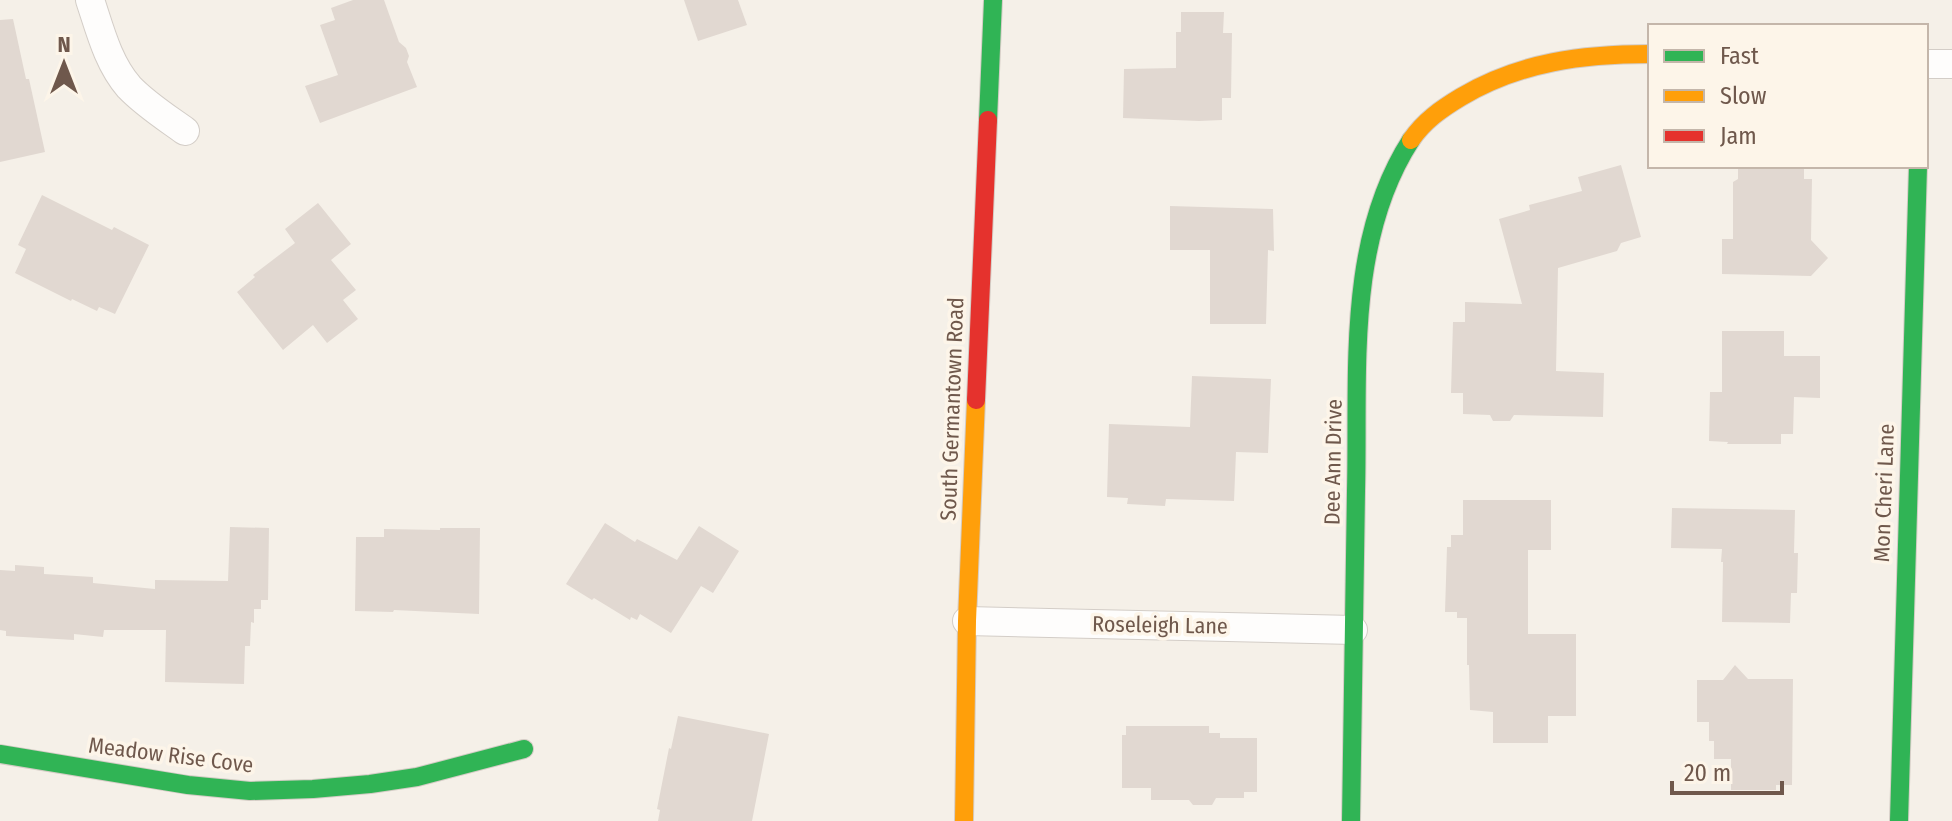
<svg xmlns="http://www.w3.org/2000/svg" width="1952" height="821" font-family="'Fira Sans Condensed',sans-serif">
	<style>
		.building { fill: #e1d8d1 }
		.lines { fill: none; stroke-linecap: round; stroke-linejoin: round }
		.street-casing { stroke: #d3cdc7; stroke-width: 30 }
		.fast-casing { stroke: #d4ccc5; stroke-width: 20 }
		.slow-casing { stroke: #d4ccc5; stroke-width: 20 }
		.jam-casing { stroke: #d4ccc5; stroke-width: 20 }
		.street { stroke: #fefdfc; stroke-width: 28 }
		.fast { stroke: #30b455; stroke-width: 18 }
		.slow { stroke: #ff9f0a; stroke-width: 18 }
		.jam { stroke: #e5322d; stroke-width: 18 }
		.labels { text-anchor: middle; dominant-baseline: central; stroke-width: 7; stroke-linejoin: round; paint-order: stroke }
		.street-label { font-size: 22px; fill: #6f584c; stroke: #fdf5e9 }
	</style>
	<rect width="100%" height="100%" fill="#f5f0e8"/>
	<!-- building -->
	<g class="building">
		<path d="M353,0H384L399,42L406,48L409,56L407,62L417,87L320,123L305,86L338,75L320,25L335,20L331,8Z"/>
		<path d="M684,0H738L747,25L698,41Z"/>
		<path d="M1181,12H1224L1223,33H1232L1231,98H1222V120L1199,121L1123,118L1124,69L1176,68V32H1181Z"/>
		<path d="M13,19L26,79H29L45,152L0,162V20Z"/>
		<path d="M1621,165L1641,237L1621,243L1617,251L1558,268L1556,371L1604,373L1603,417L1514,415L1510,421H1493L1490,415L1463,414V393H1451L1453,322H1465V302L1522,304L1499,219L1530,210L1529,205L1582,191L1578,177Z"/>
		<path d="M1738,166H1804V179H1812L1811,240L1828,258L1811,276L1722,274V239H1733V182L1738,179Z"/>
		<path d="M42,195L112,230L114,227L149,245L115,314L99,307L97,311L72,299L71,301L15,273L26,249L18,245Z"/>
		<path d="M318,203L351,244L331,260L356,290L343,300L358,319L327,343L313,325L283,350L237,292L255,277L253,275L295,243L285,229Z"/>
		<path d="M1170,206L1273,209L1274,251L1268,250L1266,324H1210V250H1170Z"/>
		<path d="M1722,331H1784V356H1820V398L1794,397L1793,434H1781V444H1727L1728,442L1709,441L1710,392H1722Z"/>
		<path d="M1192,376L1271,379L1268,453L1236,452L1234,501L1166,499L1165,506L1127,504L1128,498L1107,497L1109,424L1190,427Z"/>
		<path d="M1463,500H1551V550H1528V634H1576V716H1548V743H1493V712L1470,710L1469,665H1467V618H1457V612H1445L1447,547H1451V535H1463Z"/>
		<path d="M1672,508L1795,510L1794,553H1798L1797,593H1791L1790,623L1722,622L1723,562H1721L1722,549L1671,548Z"/>
		<path d="M605,523L635,542L637,539L677,560L699,526L739,551L713,593L701,586L671,633L640,614L637,620L631,617L630,620L594,598L592,600L566,584Z"/>
		<path d="M230,527L269,528L268,600H261V609H254V623L251,622L250,646H245L244,684L165,682L166,630H104L103,637L74,634V640L6,636V631L0,630V570L15,571V565L44,567V574L93,577V583L155,589V580L228,581Z"/>
		<path d="M440,528H480L479,614L394,610L393,612L355,611L356,537H384V529L440,530Z"/>
		<path d="M1735,665L1748,679H1793L1792,785H1776V790H1731V759H1714V741H1709V722H1697V680H1723Z"/>
		<path d="M678,716L769,734L752,821H658L660,810L657,809L669,748L671,749Z"/>
		<path d="M1126,726H1209V733H1220V738H1257V792H1244V798H1216L1212,805H1193L1189,800H1151V788H1122V735H1126Z"/>
	</g>
	<g class="lines">
		<defs>
			<g id="street">
				<path d="M90,0C100,30 108,63 129,87C145,104 167,118 185,131"/>
				<path d="M1926,64H1952"/>
				<path d="M967,621L1353,630"/>
			</g>
			<g id="fast">
				<path d="M988,120L993,0"/>
				<path d="M0,754L188,785L250,791L313,789L370,784L417,777L524,749"/>
				<path d="M1351,821C1352,711 1354,601 1356,491C1359,375 1345,242 1411,140"/>
				<path d="M1899,821L1918,166"/>
			</g>
			<g id="slow">
				<path d="M1411,140C1424,121 1441,109 1461,97C1520,62 1583,54 1650,54"/>
				<path d="M964,821L967,621L976,400"/>
			</g>
			<path id="jam" d="M976,400L988,120"/>
		</defs>
		<!-- street casing -->
		<use href="#street" class="street-casing"/>
		<!-- fast casing -->
		<use href="#fast" class="fast-casing"/>
		<!-- slow casing -->
		<use href="#slow" class="slow-casing"/>
		<!-- jam casing -->
		<use href="#jam" class="jam-casing"/>
		<!-- street -->
		<use href="#street" class="street"/>
		<!-- fast -->
		<use href="#fast" class="fast"/>
		<!-- slow -->
		<use href="#slow" class="slow"/>
		<!-- jam -->
		<use href="#jam" class="jam"/>
	</g>
	<g class="labels">
		<!-- street labels -->
		<g class="street-label">
			<text transform="translate(952 409) rotate(-88)">South Germantown Road</text>
			<text transform="translate(1333 462) rotate(-89)">Dee Ann Drive</text>
			<text transform="translate(1884 493) rotate(-88)">Mon Cheri Lane</text>
			<text transform="translate(1160 625) rotate(1)">Roseleigh Lane</text>
			<text transform="translate(171 755) rotate(7)">Meadow Rise Cove</text>
		</g>
	</g>
	<!-- legend -->
	<rect x="1648" y="24" width="280" height="144" fill="#fdf5e9" stroke="#c4b6aa" stroke-width="2"/>
	<rect x="1664" y="50" width="40" height="12" fill="#30b455" stroke="#c4b6aa" stroke-width="2"/>
	<text x="1720" y="64" font-size="24" fill="#6f584c">Fast</text>
	<rect x="1664" y="90" width="40" height="12" fill="#ff9f0a" stroke="#c4b6aa" stroke-width="2"/>
	<text x="1720" y="104" font-size="24" fill="#6f584c">Slow</text>
	<rect x="1664" y="130" width="40" height="12" fill="#e5322d" stroke="#c4b6aa" stroke-width="2"/>
	<text x="1720" y="144" font-size="24" fill="#6f584c">Jam</text>
	<!-- north arrow -->
	<g transform="translate(64 64)" stroke="#fdf5e9" stroke-width="6" paint-order="stroke">
	<path d="M0-6L14 30L0 20L-14 30Z" fill="#6f584c"/>
	<text y="-12" font-size="22" font-weight="bold" text-anchor="middle" fill="#6f584c">N</text>
	</g>
	<!-- scale -->
	<path d="M1672 781v12h110v-12" fill="none" stroke="#6f584c" stroke-width="4"/>
	<text x="1684" y="781" font-size="24" fill="#6f584c" stroke="#fdf5e9" stroke-width="6" paint-order="stroke">20 m</text>
</svg>
